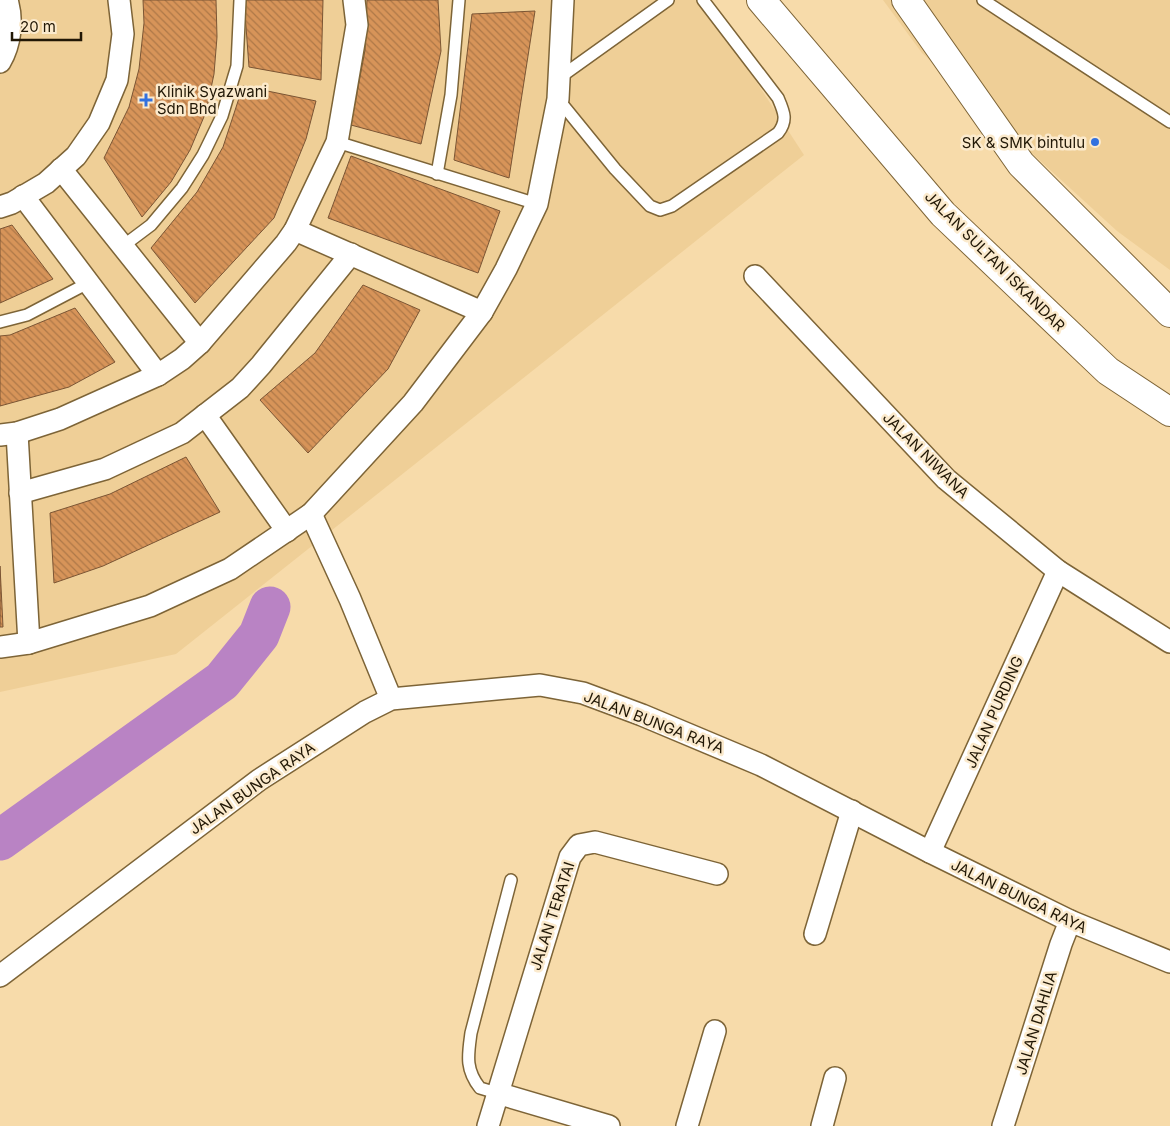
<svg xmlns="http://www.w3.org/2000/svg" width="1170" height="1126" font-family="Inter,sans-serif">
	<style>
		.built { fill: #efcf97 }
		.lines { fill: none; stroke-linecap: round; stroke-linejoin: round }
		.river { stroke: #b983c4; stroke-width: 41 }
		.building { fill: url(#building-back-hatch); stroke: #7b5534 }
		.lane-casing { stroke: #7d6437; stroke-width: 14 }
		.street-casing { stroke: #7d6437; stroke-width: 24 }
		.primary-casing { stroke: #7d6437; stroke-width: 30 }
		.lane { stroke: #fff; stroke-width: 11 }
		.street { stroke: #fff; stroke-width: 21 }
		.primary { stroke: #fff; stroke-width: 28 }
		.poi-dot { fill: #3271df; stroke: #fbeacd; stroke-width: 2 }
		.labels { text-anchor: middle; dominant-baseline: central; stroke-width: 5; stroke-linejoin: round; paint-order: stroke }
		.poi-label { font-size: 15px; fill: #211705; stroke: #fbeacd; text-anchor: start }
		.street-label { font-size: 15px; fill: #211705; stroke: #fbeacd }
	</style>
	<defs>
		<pattern id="building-back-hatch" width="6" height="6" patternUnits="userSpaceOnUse" patternTransform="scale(1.25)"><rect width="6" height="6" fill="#d79459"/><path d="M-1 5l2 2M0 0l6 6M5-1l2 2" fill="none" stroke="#ae7848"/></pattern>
	</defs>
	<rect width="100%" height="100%" fill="#f7dbaa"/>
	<!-- built -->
	<g class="built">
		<path d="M0,0H703L804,155L176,654L0,692Z"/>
		<path d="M883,0H1170V270L1117,231L922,53Z"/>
	</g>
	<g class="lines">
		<!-- river -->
		<path class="river" d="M0,840L222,681L259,635L270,607"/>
	</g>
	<!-- building -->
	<g class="building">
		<path d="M143,0H216L217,37L214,74L206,112L190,150L171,182L142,217L104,158L129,107L139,69L144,23Z"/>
		<path d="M244,0H323L321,80L249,67Z"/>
		<path d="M367,0H438L441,51L421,144L351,125L365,50Z"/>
		<path d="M535,11L509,178L454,160L472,14Z"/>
		<path d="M243,86L316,101L306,139L274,218L195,303L151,248L197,192L223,147Z"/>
		<path d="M351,156L500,211L478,273L328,218Z"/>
		<path d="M12,225L53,279L0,303V229Z"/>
		<path d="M363,285L420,310L388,369L308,453L260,400L315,353Z"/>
		<path d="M75,308L115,362L69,387L0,406V336L10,335Z"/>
		<path d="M186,457L220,512L103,566L54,583L50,513L110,494Z"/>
		<path d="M0,566L3,627H0Z"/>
	</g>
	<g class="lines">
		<defs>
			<g id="lane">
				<path d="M983,0L1170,122"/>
				<path d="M559,78L668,0"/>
				<path d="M558,99L615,169L650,206L660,210L672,206L778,133C788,120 784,112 778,98L703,0"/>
				<path d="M337,142L537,204"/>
				<path d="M437,174L451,95L459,0"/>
				<path d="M123,246L151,225L182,188L203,155L222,116L237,66L240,0"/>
				<path d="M0,322L27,315L88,283"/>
				<path d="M497,1093L480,1088C465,1069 468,1055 471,1033L511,880"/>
			</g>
			<g id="street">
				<path d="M0,62C11,43 13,20 7,0"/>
				<path d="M61,169L200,343"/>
				<path d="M23,196L158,375"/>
				<path d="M0,207L12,203L46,183L76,156L99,123L117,80L123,34L119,0"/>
				<path d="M295,230L482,312"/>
				<path d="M755,276L946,479L1058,571L1170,642"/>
				<path d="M205,415L287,531"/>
				<path d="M17,433L29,643"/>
				<path d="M0,435L17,433L60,419L158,375L182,359L200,343L286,243L295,230L337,142L357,25L354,0"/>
				<path d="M20,493L105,469L182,433L240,388L261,365L351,254"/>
				<path d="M311,514L350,599L391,699"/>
				<path d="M0,647L29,643L150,606L230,569L311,514L413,403L482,312L506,269L537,204L558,99L563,0"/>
				<path d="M930,852L1058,571"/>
				<path d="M815,934L852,811"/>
				<path d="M0,976L259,780L365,712L391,699L540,685L583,693L642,715L761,765L930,852L1070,921L1170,962"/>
				<path d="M497,1093L609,1126"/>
				<path d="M488,1126L570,857L579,845L595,842L717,874"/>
				<path d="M687,1126L715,1031"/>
				<path d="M822,1126L835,1078"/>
				<path d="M1003,1126L1061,944L1070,921"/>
			</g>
			<g id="primary">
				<path d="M761,0L943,214L1108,371L1170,412"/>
				<path d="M906,0L1021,164L1170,313"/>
			</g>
		</defs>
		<!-- lane casing -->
		<use href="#lane" class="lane-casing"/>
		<!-- street casing -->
		<use href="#street" class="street-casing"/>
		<!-- primary casing -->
		<use href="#primary" class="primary-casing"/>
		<!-- lane -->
		<use href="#lane" class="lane"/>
		<!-- street -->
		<use href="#street" class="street"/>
		<!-- primary -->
		<use href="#primary" class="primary"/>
	</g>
	<!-- markers -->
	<g class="poi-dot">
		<path d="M143.5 92.5h5v5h5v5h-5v5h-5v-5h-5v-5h5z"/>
		<circle cx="1095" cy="142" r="5"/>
	</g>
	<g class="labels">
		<!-- poi labels -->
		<g class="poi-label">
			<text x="157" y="91">Klinik Syazwani<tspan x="157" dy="17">Sdn Bhd</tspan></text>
			<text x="1085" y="142" text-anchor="end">SK &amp; SMK bintulu</text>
		</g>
		<!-- street labels -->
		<g class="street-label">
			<text transform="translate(995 261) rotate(45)">JALAN SULTAN ISKANDAR</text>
			<text transform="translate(926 455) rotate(45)">JALAN NIWANA</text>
			<text transform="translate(994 712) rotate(-66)">JALAN PURDING</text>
			<text transform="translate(654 722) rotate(21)">JALAN BUNGA RAYA</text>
			<text transform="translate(252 788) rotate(-35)">JALAN BUNGA RAYA</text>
			<text transform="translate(1019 896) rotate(26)">JALAN BUNGA RAYA</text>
			<text transform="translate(552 916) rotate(-72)">JALAN TERATAI</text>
			<text transform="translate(1036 1023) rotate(-73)">JALAN DAHLIA</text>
		</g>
	</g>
	<!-- scale -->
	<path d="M12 32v8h69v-8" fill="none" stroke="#211705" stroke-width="2.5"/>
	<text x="20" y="32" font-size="15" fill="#211705" stroke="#fbeacd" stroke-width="4" paint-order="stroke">20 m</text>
</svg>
